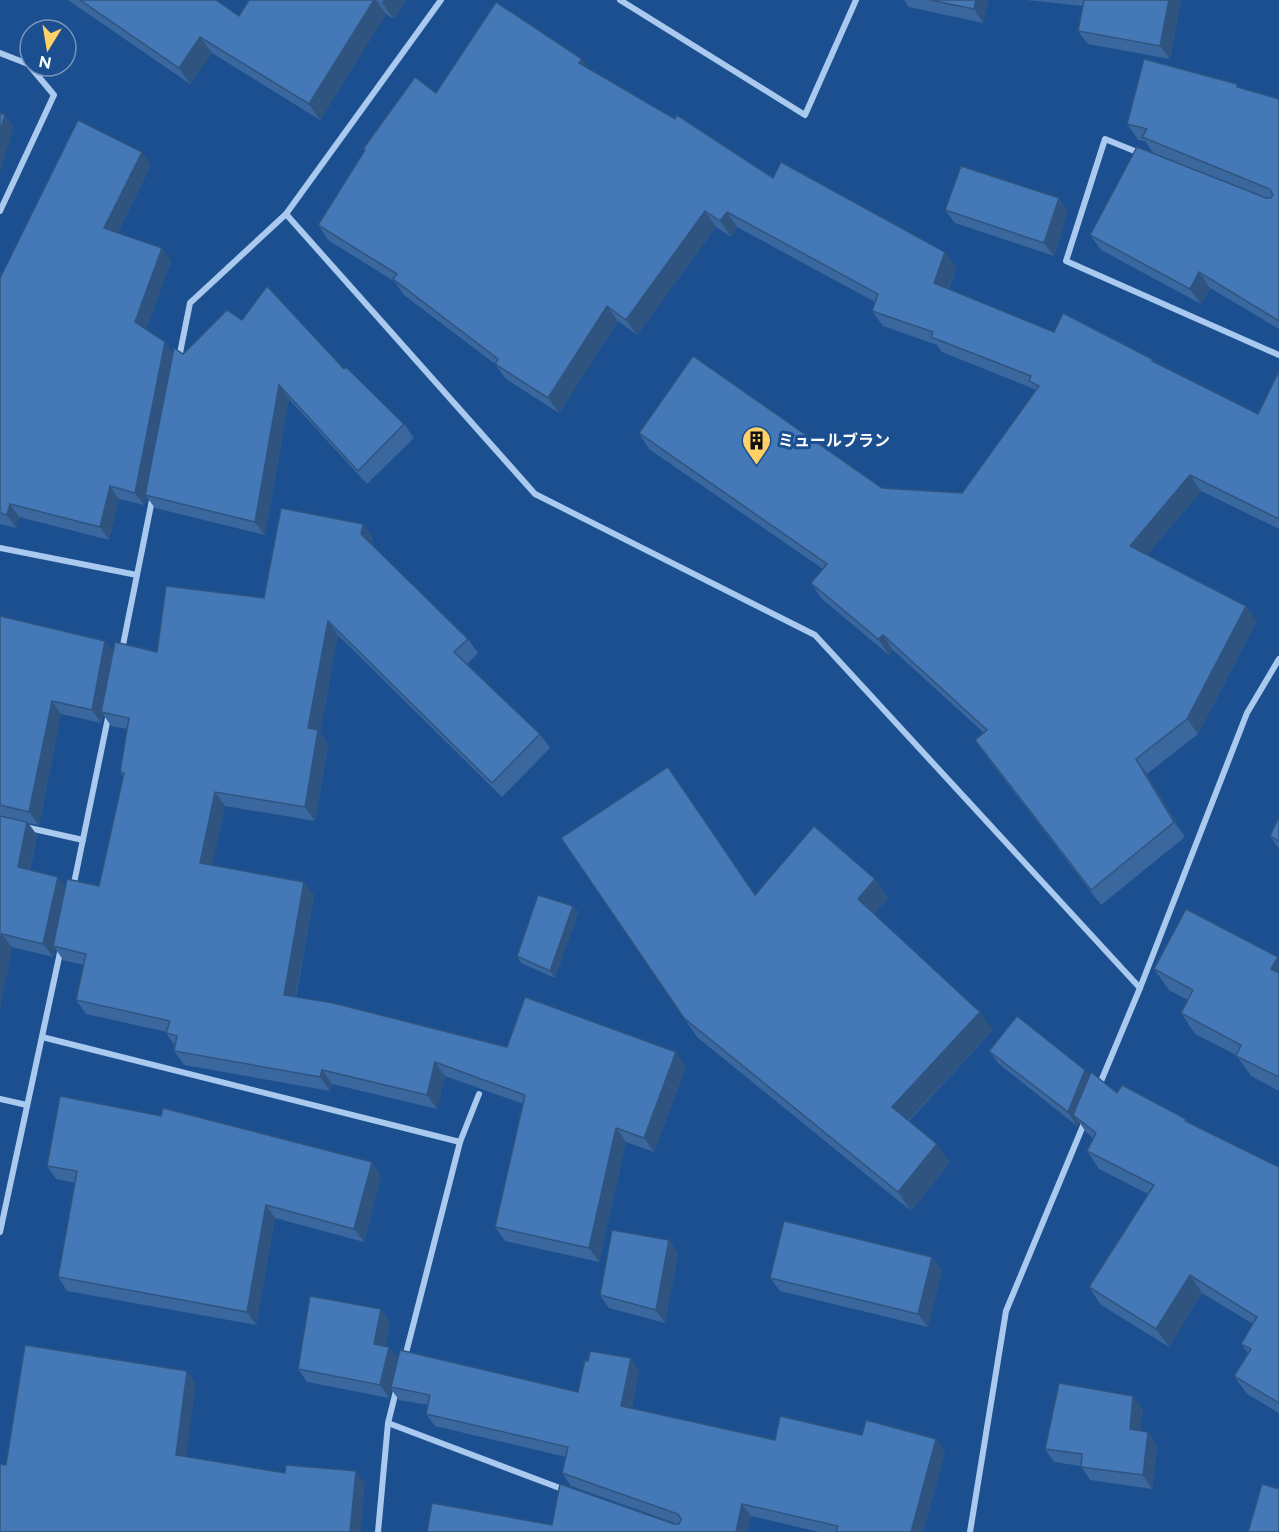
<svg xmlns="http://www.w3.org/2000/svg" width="1279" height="1532" font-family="Figtree,'Noto Sans JP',sans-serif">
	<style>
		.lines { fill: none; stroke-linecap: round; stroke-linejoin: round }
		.minor { stroke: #a9c9ee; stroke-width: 6 }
		.wall { fill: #3a679d; fill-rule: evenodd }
		.shaded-wall { fill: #305480 }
		.building { fill: #4478b7; stroke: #305480; stroke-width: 1.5 }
		.labels { text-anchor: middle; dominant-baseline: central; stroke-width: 6; stroke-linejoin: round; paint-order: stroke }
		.poi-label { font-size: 16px; font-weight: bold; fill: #fff; stroke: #1b4f8f; text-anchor: start }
	</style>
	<rect width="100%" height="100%" fill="#1b4f8f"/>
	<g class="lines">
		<!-- minor -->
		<g class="minor">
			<path d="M620,0L805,115L856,0"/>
			<path d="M0,53L28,64L54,95L0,211"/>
			<path d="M1142,154L1105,139L1066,261L1279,355"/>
			<path d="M286,214L441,0"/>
			<path d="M179,358L190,303L286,214L535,494L815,635L1140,988"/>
			<path d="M0,548L137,575"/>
			<path d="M122,650L153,495"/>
			<path d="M25,827L83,840"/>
			<path d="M73,888L109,713"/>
			<path d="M42,1037L460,1142"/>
			<path d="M1099,1086L1140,988L1247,713L1279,659"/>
			<path d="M0,1099L27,1105"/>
			<path d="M0,1232L61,948"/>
			<path d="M405,1357L460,1142L479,1094"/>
			<path d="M388,1423L565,1490"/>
			<path d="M378,1532L388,1423L397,1387"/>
			<path d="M970,1532L1006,1311L1085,1121"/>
		</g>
	</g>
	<!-- wall -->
	<g class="wall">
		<path d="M68,0H216L239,16L249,0H407L394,19L386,14L320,120L212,53L190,84Z"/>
		<path d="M904,0H988L983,23L909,7Z"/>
		<path d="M1026,0H1181L1170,59L1088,44L1078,31L1083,6Z"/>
		<path d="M582,59L589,69L773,178L945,252L956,268L949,289L1054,332L1152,359L1155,362L1258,414L1279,371V529L1201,491L1147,555L1257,621L1198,734L1147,774L1185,837L1101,905L986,756L975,740L984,733L893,650L889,655L822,599L811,583L823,569L649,449L639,433L882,488L962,493L1036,391L1034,389L942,352L937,345L883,326L872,311L875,302L737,227L731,237L716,227L637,335L618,321L559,413L506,379L495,364L404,295L395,282L328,240L318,225L364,151L363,149L436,93Z"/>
		<path d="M1240,88L1279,99V329L1210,288L1201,304L1101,250L1090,235L1153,153L1145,141L1138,140L1127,124Z"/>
		<path d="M151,165L118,232L171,261L146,329L165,342L173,354H183L242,320L344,369L404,424L414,438L367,484L289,399L265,535L155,508L146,496L144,505L119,499L109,540L19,517L16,528L0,524V278Z"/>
		<path d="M945,210L1068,211L1054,256L955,223Z"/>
		<path d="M363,524L373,538L372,544L468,639L478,653L467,664L540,734L550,748L502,797L338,635L320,732L328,744L315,821L225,806L212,865L304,882L314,896L296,997L507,1047L686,1066L654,1152L626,1142L599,1262L505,1241L495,1227L523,1104L445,1076L437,1109L332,1084L330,1091L184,1065L174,1051L175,1046L166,1033L167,1032L86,1014L76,1000L83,965L63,960L55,948L53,957L12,947L0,1008V616L105,641L113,652H157L264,598ZM61,714L101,723L103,714L111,726L127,729L120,772L123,777L99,886L65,888L30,870L37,835L28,823L39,825Z"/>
		<path d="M1279,817V849L1270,836Z"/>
		<path d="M875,879L888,898L874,914L993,1030L909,1121L950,1162L911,1211L697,1037L684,1018L755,895Z"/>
		<path d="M573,906L578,912L555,978L521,963L517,956Z"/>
		<path d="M1278,957L1279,959V1091L1251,1076L1236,1055L1195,1034L1181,1013L1188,1000L1169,990L1154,969Z"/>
		<path d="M989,1051L1085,1070L1089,1076L1117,1093L1186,1119L1189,1123L1279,1167V1413L1247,1394L1234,1376L1248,1353L1241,1344L1253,1324L1202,1293L1169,1347L1101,1305L1089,1287L1148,1194L1099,1169L1087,1151L1093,1138L1086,1132L1079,1122L1077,1126L999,1064Z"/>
		<path d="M47,1166L381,1176L364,1242L275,1218L256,1325L67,1291L58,1277L75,1183L56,1179Z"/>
		<path d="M669,1240L678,1254L665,1323L609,1308L600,1295Z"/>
		<path d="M932,1257L942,1270L928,1327L780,1291L770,1278Z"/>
		<path d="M381,1309L390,1323L385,1346L398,1359L578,1392L639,1371L632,1408L775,1440L862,1435L945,1452L923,1532H819L751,1516L747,1532H427L552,1525L678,1524L571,1486L562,1473L566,1457L435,1426L426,1414L428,1405L399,1400L391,1389L389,1398L307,1382L298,1369Z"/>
		<path d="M1143,1410L1140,1431L1148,1432L1157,1446L1152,1489L1090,1480L1081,1466L1054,1462L1045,1449Z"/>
	</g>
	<!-- shaded-wall -->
	<g class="shaded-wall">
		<path d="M374,0H376L386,14L320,120L309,104Z"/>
		<path d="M384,0H407L394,19L382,3Z"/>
		<path d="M976,0H988L983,23L974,9Z"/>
		<path d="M1169,0H1181L1170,59L1160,46Z"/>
		<path d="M200,37L212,53L190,84L179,68Z"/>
		<path d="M582,59L593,74L579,63Z"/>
		<path d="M5,115L14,127L0,171V131Z"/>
		<path d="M142,152L151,165L114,241L104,228Z"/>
		<path d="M1059,198L1068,211L1054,256L1044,243Z"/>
		<path d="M705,211L716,227L637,335L626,320Z"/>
		<path d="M727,212L737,227L731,237L720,221Z"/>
		<path d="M162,248L171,261L144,335L135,322Z"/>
		<path d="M945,252L956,268L945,298L934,283Z"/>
		<path d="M1199,272L1210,288L1201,304L1190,289Z"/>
		<path d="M607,306L618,321L559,413L548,398Z"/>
		<path d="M165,342L174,355L145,495L146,496L144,505L135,493Z"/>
		<path d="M279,385L289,399L265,535L255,522Z"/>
		<path d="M1190,475L1201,491L1141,562L1130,546Z"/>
		<path d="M110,486L119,499L109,540L100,527Z"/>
		<path d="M10,504L19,517L16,528L7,515Z"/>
		<path d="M363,524L373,538L371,548L361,534Z"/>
		<path d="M1246,606L1257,621L1198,734L1187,719Z"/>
		<path d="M328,621L338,635L320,732L328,744L315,821L305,807L308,728Z"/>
		<path d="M883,635L893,650L889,655L878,639Z"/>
		<path d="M105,641L115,654L101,712L103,714L101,723L92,710Z"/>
		<path d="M52,701L61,714L39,825L29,812Z"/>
		<path d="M1136,759L1147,774L1185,837L1174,822Z"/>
		<path d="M215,792L225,806L210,877L200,863Z"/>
		<path d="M27,822L37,835L27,881L18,867Z"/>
		<path d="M58,877L67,890L53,946L55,948L53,957L43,944Z"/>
		<path d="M875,879L888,898L871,918L858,899Z"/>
		<path d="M304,882L314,896L293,1009L284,995Z"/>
		<path d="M573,906L578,912L555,978L550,971Z"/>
		<path d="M2,934L12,947L0,1008V947Z"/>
		<path d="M1278,957L1279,959V980L1271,969Z"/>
		<path d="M980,1012L993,1030L904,1125L892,1107Z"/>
		<path d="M676,1052L686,1066L654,1152L644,1138Z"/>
		<path d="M435,1062L445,1076L437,1109L427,1095Z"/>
		<path d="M322,1070L332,1084L330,1091L320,1077Z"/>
		<path d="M1085,1070L1095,1083L1073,1115L1079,1122L1077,1126L1068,1112Z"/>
		<path d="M616,1128L626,1142L599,1262L589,1248Z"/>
		<path d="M937,1144L950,1162L911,1211L898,1192Z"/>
		<path d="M372,1162L381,1176L364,1242L354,1229Z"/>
		<path d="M266,1205L275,1218L256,1325L247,1312Z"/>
		<path d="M669,1240L678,1254L665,1323L656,1310Z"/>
		<path d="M932,1257L942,1270L928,1327L918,1314Z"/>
		<path d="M1190,1275L1202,1293L1169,1347L1156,1329Z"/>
		<path d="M381,1309L390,1323L383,1357L374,1344Z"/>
		<path d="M389,1347L399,1360L389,1398L380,1385Z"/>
		<path d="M631,1358L639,1371L630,1418L621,1406Z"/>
		<path d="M187,1371L196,1384L185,1468L176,1455Z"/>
		<path d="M1133,1396L1143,1410L1139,1442L1130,1429Z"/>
		<path d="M1148,1432L1157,1446L1152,1489L1143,1475Z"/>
		<path d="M936,1439L945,1452L923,1532H911Z"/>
		<path d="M356,1471L365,1484L361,1532H350Z"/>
		<path d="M742,1504L751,1516L747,1532H736Z"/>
	</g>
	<!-- building -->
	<g class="building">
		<path d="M80,0H216L239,16L249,0H374L309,104L200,37L179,68Z"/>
		<path d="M930,0H976L974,9Z"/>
		<path d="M1084,0H1169L1160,46L1078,31Z"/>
		<path d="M496,2L582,59L579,63L675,119L677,115L773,178L781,162L945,252L934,283L1054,332L1063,313L1152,359V361L1258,414L1279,371V519L1190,475L1130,546L1246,606L1187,719L1136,759L1174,822L1091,890L975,740L987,730L883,635L878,639L811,583L827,564L639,433L693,356L882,488L962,493L1039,386L1029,381L1031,376L931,337L933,332L872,311L878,294L727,212L720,221L705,211L626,320L607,306L548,398L495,364L498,359L393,279L397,274L318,225L365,150L363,149L415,77L436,93Z"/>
		<path d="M1144,59L1237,84V87L1279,99V321L1199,272L1190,289L1090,235L1137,147L1266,198H1271L1273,195L1270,189L1142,137L1147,129L1127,124Z"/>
		<path d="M0,113L5,115L0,131Z"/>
		<path d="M78,120L142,152L104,228L162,248L135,322L165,342L135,493L110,486L100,527L10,504L7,515L0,513V278Z"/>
		<path d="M961,166L1059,198L1044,243L945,210Z"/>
		<path d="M267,286L344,369L346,367L404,424L358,471L279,385L255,522L145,495L174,348L183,354L227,310L242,320Z"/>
		<path d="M281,508L363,524L361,534L468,639L454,652L540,734L492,783L328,621L308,728L318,730L305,807L215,792L200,863L304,882L284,995L333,1003L507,1047L525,997L676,1052L644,1138L616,1128L589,1248L495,1227L525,1095L435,1062L427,1095L322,1070L320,1077L174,1051L177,1036L166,1033L170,1021L76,1000L86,954L53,946L67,879L99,886L124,773L120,772L129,718L101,712L115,642L157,652L166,586L264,598Z"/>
		<path d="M0,616L105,641L92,710L52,701L29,812L0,805Z"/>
		<path d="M668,767L755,895L814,826L875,879L858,899L980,1012L892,1107L937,1144L898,1192L684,1018L561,838Z"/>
		<path d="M0,816L27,822L18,867L58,877L43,944L2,934L0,947Z"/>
		<path d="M1279,817V841L1270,836Z"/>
		<path d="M538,895L573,906L550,971L517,956Z"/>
		<path d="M1186,909L1278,957L1271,969L1279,973V1077L1236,1056L1241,1045L1181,1013L1193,990L1154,969Z"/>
		<path d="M1017,1016L1085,1070L1068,1112L989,1051Z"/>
		<path d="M1091,1072L1117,1093L1122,1085L1186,1119L1185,1121L1279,1167V1403L1234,1376L1251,1349L1241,1344L1257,1317L1190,1275L1156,1329L1089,1287L1154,1185L1087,1151L1096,1133L1073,1115Z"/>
		<path d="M60,1096L161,1116L163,1108L372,1162L354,1229L266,1205L247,1312L58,1277L77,1171L47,1166Z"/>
		<path d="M784,1221L932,1257L918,1314L770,1278Z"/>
		<path d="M612,1230L669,1240L656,1310L600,1295Z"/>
		<path d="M310,1296L381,1309L374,1344L389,1347L380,1385L298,1369Z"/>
		<path d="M25,1345L187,1371L176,1455L285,1473L286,1465L356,1471L350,1532H0V1464L6,1465Z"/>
		<path d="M400,1350L578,1392L585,1360L588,1361L590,1351L631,1358L621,1406L775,1440L780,1416L862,1435L866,1420L936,1439L911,1532H836L838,1526L742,1504L736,1532H427L432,1503L552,1525L560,1484L674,1524H679L681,1519L678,1514L562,1473L568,1447L426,1414L430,1395L391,1387Z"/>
		<path d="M1059,1383L1133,1396L1130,1429L1148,1432L1143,1475L1081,1467L1082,1454L1045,1449Z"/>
		<path d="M1262,1484L1279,1489V1532H1248Z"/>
	</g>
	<!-- icons -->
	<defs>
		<symbol id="building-pin" viewBox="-11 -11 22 30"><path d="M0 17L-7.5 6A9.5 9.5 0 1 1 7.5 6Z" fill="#ffd166" stroke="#1b4f8f"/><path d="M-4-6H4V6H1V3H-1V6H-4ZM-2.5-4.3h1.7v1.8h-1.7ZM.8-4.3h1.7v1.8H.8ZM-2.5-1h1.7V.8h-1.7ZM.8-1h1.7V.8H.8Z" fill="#111"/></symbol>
	</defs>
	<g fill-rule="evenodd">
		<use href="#building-pin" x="740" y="424" width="33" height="45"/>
	</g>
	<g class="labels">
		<!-- poi labels -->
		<g class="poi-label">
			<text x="778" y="440">ミュールブラン</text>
		</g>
	</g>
	<!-- north arrow -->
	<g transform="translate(48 48) rotate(191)"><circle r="28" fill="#1b4f8f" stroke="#7695bc" stroke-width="1.5"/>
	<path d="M0-4.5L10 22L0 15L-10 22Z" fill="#ffd166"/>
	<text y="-9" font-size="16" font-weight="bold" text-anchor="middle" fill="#ffffff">N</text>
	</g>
</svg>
